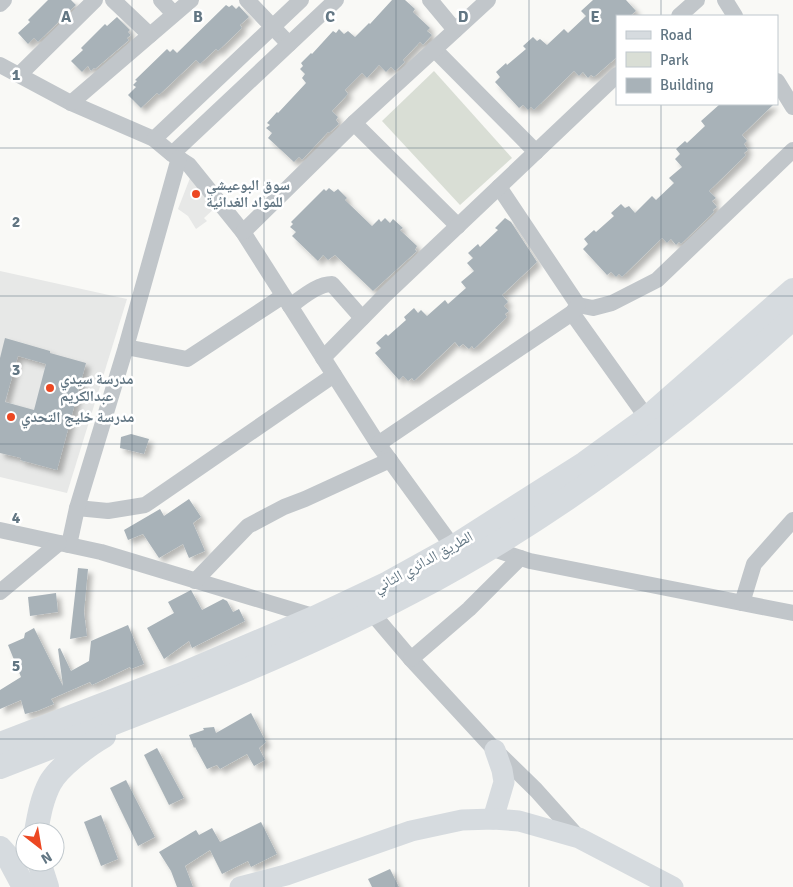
<svg xmlns="http://www.w3.org/2000/svg" width="793" height="887" font-family="Signika,'Noto Naskh Arabic',sans-serif">
	<style>
		.built { fill: #e7e8e7 }
		.green { fill: #d9ded5 }
		.building { fill: #a8b2b8; fill-rule: evenodd; filter: url(#shadow) }
		.lines { fill: none; stroke-linecap: round; stroke-linejoin: round }
		.minor { stroke: #c1c6ca; stroke-width: 16 }
		.major { stroke: #d6dbdf; stroke-width: 21 }
		.highway { stroke: #d6dbdf; stroke-width: 24 }
		.grid { fill: none; stroke: #627683; stroke-width: 1; stroke-opacity: 0.55 }
		.poi-dot { fill: #ec4823; stroke: #fff; stroke-width: 2 }
		.labels { text-anchor: middle; dominant-baseline: central; stroke-width: 5; stroke-linejoin: round; paint-order: stroke }
		.poi-label { font-size: 15px; font-weight: bold; fill: #627683; stroke: #fff; text-anchor: start }
		.street-label { font-size: 15px; fill: #627683; stroke: #fff }
		.grid-label { font-size: 16px; text-anchor: middle; font-weight: bold; fill: #627683; stroke: #fff; stroke-width: 5; stroke-linejoin: round; paint-order: stroke }
	</style>
	<defs>
		<filter id="shadow"><feDropShadow dx="4.5" dy="4.5" stdDeviation="2.5" flood-color="#0004"/></filter>
	</defs>
	<rect width="100%" height="100%" fill="#f9f9f6"/>
	<!-- built -->
	<g class="built">
		<path d="M190,178L218,205L204,218L207,221L196,229L188,216L178,209Z"/>
		<path d="M0,271L127,299L67,493L0,477Z"/>
	</g>
	<!-- green -->
	<path class="green" d="M434,71L512,158L460,205L382,121Z"/>
	<!-- building -->
	<g class="building">
		<path d="M48,0H71L76,5L38,42L34,38L28,44L18,33L30,22L28,20Z"/>
		<path d="M392,0H405L415,9L413,12L430,28L427,31L432,35L423,45L420,42L403,60L405,62L395,71L391,67L386,72L379,65L367,78L362,73L345,90L348,94L332,111L338,117L336,120L339,124L329,133L328,132L302,160L299,157L294,162L268,138L272,133L266,128L270,125L267,123L277,112L278,113L306,83L302,78L305,74L300,69L303,66L301,63L311,53L312,54L333,31L336,33L339,29L344,34L348,31L355,37L369,23L370,24Z"/>
		<path d="M593,0H626L636,11L630,16H617V57L594,77L591,75L588,78L583,72L579,76L574,71L534,110L531,107L528,110L523,105L519,108L495,82L500,77L496,72L506,63L507,65L526,49L523,46L533,37L537,41L540,39L547,45L564,29L568,33L586,16L581,11Z"/>
		<path d="M226,5L229,7L232,5L236,9L239,6L249,17L240,25L242,28L218,51L216,49L200,64L196,60L159,95L157,93L141,108L128,95L136,87L133,85L137,81L135,80L167,49L170,52L173,49L177,53Z"/>
		<path d="M117,17L130,30L128,32L131,35L127,38L129,40L95,69L94,68L91,71L88,66L82,72L71,61L83,50L81,48L105,24L107,26Z"/>
		<path d="M720,104H774L742,135L747,141L744,144L748,150L744,153L746,155L709,191L716,198L712,201L717,207L713,210L714,212L681,244L679,242L676,245L671,239L667,243L662,238L622,277L619,274L616,277L611,272L607,275L583,249L588,244L584,239L594,230L596,232L614,216L611,213L621,204L625,208L629,206L635,213L652,196L656,200L674,183L669,178L682,167L675,159L680,154L676,149L685,141L687,143L705,126L701,121Z"/>
		<path d="M329,188L334,192L338,189L347,198L345,200L372,226L379,219L381,222L385,218L390,223L393,219L403,228L400,230L417,246L415,250L417,251L373,291L335,255L328,260L323,255L318,261L292,236L296,232L290,227L293,224L291,222L324,189L326,191Z"/>
		<path d="M505,218L511,222L537,262L502,295L508,302L504,306L509,311L505,314L507,317L474,349L472,346L469,349L463,344L459,347L455,342L414,381L412,378L408,381L403,376L399,380L375,353L381,348L376,343L386,334L388,336L406,320L404,317L414,308L418,313L421,310L427,316L445,300L448,304L466,288L461,282L474,271L467,263L473,258L468,253L478,244L480,247L498,230L495,228Z"/>
		<path d="M5,338L50,351V353L86,363L57,470L20,460L21,458L0,453V358ZM18,356L46,364L34,410L5,402Z"/>
		<path d="M131,434L149,439L144,454L120,448L121,437Z"/>
		<path d="M189,499L201,517L193,523L205,551L189,558L183,544L159,558L143,534L128,540L124,530L160,509L164,516Z"/>
		<path d="M78,568L88,569L84,612L87,636L70,639Z"/>
		<path d="M191,590L202,610L223,599L227,601L233,612L239,609L245,621L192,648L189,641L164,659L147,628L174,613L168,602Z"/>
		<path d="M56,593L58,612L30,616L28,597Z"/>
		<path d="M128,625L144,664L131,669L130,667L92,685L90,682L51,699L54,704L37,711L25,714L21,700L0,709V690L21,677L8,645L24,638L25,633L34,628L63,686L58,649L60,648L71,671L89,661L91,641Z"/>
		<path d="M251,713L266,742L259,748L265,760L254,766L247,754L220,769L217,765L207,769L195,747L194,748L189,735L204,730L203,728L214,727L216,733Z"/>
		<path d="M157,748L184,798L169,805L144,755Z"/>
		<path d="M126,780L155,837L138,846L110,788Z"/>
		<path d="M101,815L118,859L101,866L84,822Z"/>
		<path d="M261,822L277,854L251,867L248,861L222,874L210,850L185,866L193,887H177L171,871L159,852L196,830L199,835L212,828L220,842Z"/>
		<path d="M390,869L399,887H372L368,879Z"/>
	</g>
	<g class="lines">
		<!-- minor -->
		<g class="minor">
			<path d="M113,0L150,35"/>
			<path d="M161,0L174,14"/>
			<path d="M247,0L289,44"/>
			<path d="M430,0L455,30"/>
			<path d="M725,0L735,16"/>
			<path d="M0,4L4,0"/>
			<path d="M679,16L697,0"/>
			<path d="M434,49L536,152"/>
			<path d="M0,65L71,103L154,139L172,154L189,165L243,232L378,444L453,547"/>
			<path d="M19,75L95,0"/>
			<path d="M777,81L793,107"/>
			<path d="M71,103L191,0"/>
			<path d="M354,123L458,226"/>
			<path d="M154,139L301,0"/>
			<path d="M172,154L336,0"/>
			<path d="M499,187L578,305L593,308L612,303L657,280L793,150"/>
			<path d="M243,232L354,123L488,0"/>
			<path d="M290,306C302,298 317,284 332,284L362,318"/>
			<path d="M572,313L647,418"/>
			<path d="M126,347L187,359L283,296"/>
			<path d="M323,358L385,295L617,75"/>
			<path d="M378,444L572,313L578,305"/>
			<path d="M77,508L108,511L145,505L334,375"/>
			<path d="M0,530L101,552L316,617"/>
			<path d="M69,545L77,508L126,347L179,158"/>
			<path d="M490,548L530,561L793,613"/>
			<path d="M195,581L248,526L284,507L305,499L390,460"/>
			<path d="M0,592L59,543"/>
			<path d="M742,603L754,564L793,520"/>
			<path d="M372,613L411,659L495,750L536,790L579,838"/>
			<path d="M411,659L469,609L520,558"/>
		</g>
		<!-- major -->
		<g class="major">
			<path d="M493,819L504,782L502,770L495,750"/>
			<path d="M240,887L286,875L411,831L462,820L493,819L519,821L579,838L673,887"/>
		</g>
		<!-- highway -->
		<g class="highway">
			<path d="M0,744L180,675L316,617L388,583L453,547L585,463L647,418L793,290"/>
			<path d="M0,767C139,713 280,662 412,592C551,519 678,424 793,318"/>
			<path d="M36,832C39,815 42,798 50,783C59,767 88,745 104,736"/>
			<path d="M0,848L8,857L24,887"/>
			<path d="M39,862L47,887"/>
		</g>
	</g>
	<!-- grid -->
	<path class="grid" d="M132,0V887M264,0V887M396,0V887M529,0V887M661,0V16M661,104V887M0,148H793M0,296H793M0,444H793M0,591H793M0,739H793"/>
	<!-- markers -->
	<g class="poi-dot">
		<circle cx="196" cy="194" r="5"/>
		<circle cx="50" cy="388" r="5"/>
		<circle cx="11" cy="417" r="5"/>
	</g>
	<g class="labels">
		<!-- poi labels -->
		<g class="poi-label">
			<text x="206" y="185">سوق البوعيشي<tspan x="206" dy="17">للمواد الغدائية</tspan></text>
			<text x="60" y="379">مدرسة سيدي<tspan x="60" dy="17">عبدالكريم</tspan></text>
			<text x="21" y="417">مدرسة خليج التحدي</text>
		</g>
		<!-- street labels -->
		<g class="street-label">
			<text transform="translate(423 562) rotate(-29)">الطريق الدائري الثاني</text>
		</g>
	</g>
	<g class="grid-label">
		<text x="66" y="22">A</text>
		<text x="198" y="22">B</text>
		<text x="330" y="22">C</text>
		<text x="463" y="22">D</text>
		<text x="595" y="22">E</text>
		<text x="16" y="80">1</text>
		<text x="16" y="227">2</text>
		<text x="16" y="375">3</text>
		<text x="16" y="523">4</text>
		<text x="16" y="671">5</text>
	</g>
	<!-- legend -->
	<rect x="616" y="15" width="162" height="90" fill="#ffffff" stroke="#c0c8cd"/>
	<rect x="626" y="31" width="25" height="8" fill="#d6dbdf" stroke="#c0c8cd"/>
	<text x="660" y="40" font-size="15" fill="#627683">Road</text>
	<rect x="626" y="52" width="25" height="15" fill="#d9ded5" stroke="#c0c8cd"/>
	<text x="660" y="65" font-size="15" fill="#627683">Park</text>
	<rect x="626" y="78" width="25" height="15" fill="#a8b2b8" stroke="#c0c8cd"/>
	<text x="660" y="90" font-size="15" fill="#627683">Building</text>
	<!-- north arrow -->
	<g transform="translate(40 847) rotate(149)"><circle r="24" fill="#ffffff" stroke="#c0c8cd"/>
	<path d="M0-4L9 19L0 12L-9 19Z" fill="#ec4823"/>
	<text y="-8" font-size="14" font-weight="bold" text-anchor="middle" fill="#627683">N</text>
	</g>
</svg>
